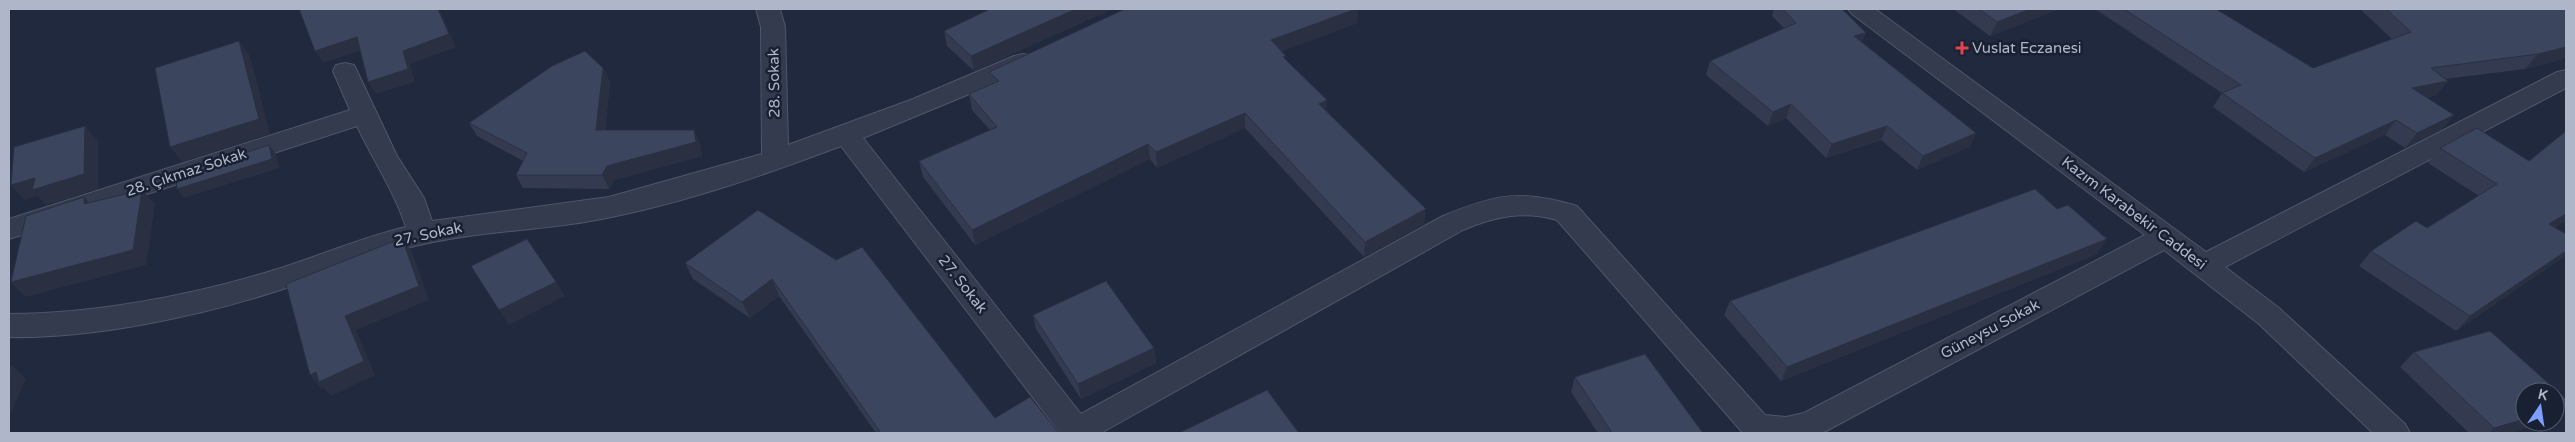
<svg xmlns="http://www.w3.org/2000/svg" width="2575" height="442" font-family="'Varela Round',sans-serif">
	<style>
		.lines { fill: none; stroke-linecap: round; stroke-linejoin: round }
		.street-casing { stroke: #4f5669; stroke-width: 2 }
		.street { fill: #343b4e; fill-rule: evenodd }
		.wall { fill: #343b51 }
		.shaded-wall { fill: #2a3042 }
		.building { fill: #3c455e; stroke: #2a3042 }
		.health-dot { fill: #e0444e; stroke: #192032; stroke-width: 2 }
		.labels { text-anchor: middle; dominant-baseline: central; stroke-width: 5; stroke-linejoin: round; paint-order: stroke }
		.poi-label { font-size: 15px; fill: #afb6c9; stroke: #192032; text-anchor: start }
		.street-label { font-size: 15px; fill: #afb6c9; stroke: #192032 }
	</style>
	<rect width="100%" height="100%" fill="#20293e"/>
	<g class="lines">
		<defs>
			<path id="street" d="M756,9H780L785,27L788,145L913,99L1014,56L1023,54L1032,56L1035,62L1032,68L863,138L1081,414L1443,216C1496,194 1521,189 1577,206L1765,415L1786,417L1804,413L2145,235L1852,14L1848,9H1875L2206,252L2557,72L2566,70V88L2225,267L2279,308L2405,424L2410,433H2373L2259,324L2164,250L1826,431L1821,433H1743L1557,220C1523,210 1494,217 1463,230L1101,433H1060L841,146C759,177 672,207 585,222C529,231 471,232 415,246C369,257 325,276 280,290C201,316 92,339 9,337V314C92,314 189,296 268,272C315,258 359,238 406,227C394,191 373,160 357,126L9,239V219L350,110L333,71L336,65L345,63L354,65L357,71L397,156L424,198L432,221L609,197L762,154L761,27Z"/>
		</defs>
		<!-- street casing -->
		<use href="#street" class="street-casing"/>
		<!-- street -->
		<use href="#street" class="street"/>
	</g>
	<!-- wall -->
	<g class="wall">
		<path d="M990,9H1112L974,71L947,46L944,31Z"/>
		<path d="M1125,9H1358L1357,23L1282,51L1286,60L1327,111L1424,224L1364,257L1245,128L1157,168L1150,159L975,245L923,177L919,161L990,130L972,110L969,94L991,84L989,72Z"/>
		<path d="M1774,9H1842L1866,33L1862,42L1976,133L1969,147L1917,170L1881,140L1826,158L1786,118L1768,126L1706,75L1710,61L1784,28L1772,16Z"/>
		<path d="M1953,9H2059L1990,36Z"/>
		<path d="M2095,9H2216L2313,68L2392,39L2360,9H2566V58L2525,69L2445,79L2448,81L2436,95L2426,98L2454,115L2442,129L2405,148L2385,135L2304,172L2213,107L2222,93Z"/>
		<path d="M603,68L610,82L605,130H694L700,144L702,156L614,180L609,189L523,188L516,175L523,161L477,136L469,123Z"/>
		<path d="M2477,128L2555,227L2566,234V255L2456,331L2359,266L2371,251L2427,228L2479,196L2428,163L2440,148Z"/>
		<path d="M758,210L995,418L1059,433H876L779,296L750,318L693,279L685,263Z"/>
		<path d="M2097,254L1781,381L1724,315L1730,301Z"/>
		<path d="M1033,315L1154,348L1156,363L1081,399L1036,329Z"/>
		<path d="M2490,331L2566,399V411L2557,419L2555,420V392H2525V422H2548L2510,433H2469L2400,367L2414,352Z"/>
		<path d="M1575,377L1703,433H1598L1571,392Z"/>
	</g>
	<!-- shaded-wall -->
	<g class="shaded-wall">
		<path d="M438,9H439L456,47L410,64L415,82L376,94L368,82Z"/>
		<path d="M1076,9H1112L974,71L971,56Z"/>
		<path d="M1356,9H1358L1357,23L1272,55L1271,40Z"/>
		<path d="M2030,9H2059L1990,36L1997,22Z"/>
		<path d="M1866,33L1860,47L1854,36Z"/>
		<path d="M357,37L365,49L323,63L315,51Z"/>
		<path d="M239,41L250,56L270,134L182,162L170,147Z"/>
		<path d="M2566,47V58L2525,69L2538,54Z"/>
		<path d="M603,68L610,82L603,144L596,130Z"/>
		<path d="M2448,81L2436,95L2400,103L2412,88Z"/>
		<path d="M1327,100V116L1319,104Z"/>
		<path d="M1791,104L1786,118L1768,126L1773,112Z"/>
		<path d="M1245,113V128L1157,168L1156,152Z"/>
		<path d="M2454,115L2442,129L2405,148L2417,133Z"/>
		<path d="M2396,120L2385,135L2304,172L2315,158Z"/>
		<path d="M85,126L98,141V189L46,205L38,196L25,200L11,185L35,178Z"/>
		<path d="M1887,126L1881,140L1826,158L1832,144Z"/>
		<path d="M694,130L700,144L702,156L614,180L609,189L602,175L607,166Z"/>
		<path d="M1976,133L1969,147L1917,170L1923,156Z"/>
		<path d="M1148,144L1150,159L975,245L972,230Z"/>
		<path d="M269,145L276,154L279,168L184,198L177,189Z"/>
		<path d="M142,190L155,204L146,265L26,297L11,282Z"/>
		<path d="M84,197L97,212L84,204Z"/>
		<path d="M1426,209L1424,224L1364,257L1365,242Z"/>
		<path d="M2566,214V221L2535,239L2549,224Z"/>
		<path d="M402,238L412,252L429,300L356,330L375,375L331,396L324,388L322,389L310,375L316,372L345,316Z"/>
		<path d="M2107,239L2097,254L1781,381L1787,367Z"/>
		<path d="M2566,251V255L2564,257L2456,331L2470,316Z"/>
		<path d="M772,279L779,296L750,318L742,302Z"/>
		<path d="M556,282L565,296L509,325L499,310Z"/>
		<path d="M1154,348L1156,363L1081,399L1078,384Z"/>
		<path d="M10,364L26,379L9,417V368Z"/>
		<path d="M2566,407V411L2557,419L2555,420V410Z"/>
		<path d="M2525,419V422H2548L2510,433H2489L2494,428Z"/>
	</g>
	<!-- building -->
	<g class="building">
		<path d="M299,9H438L449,34L403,51L408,69L368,82L357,37L315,51Z"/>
		<path d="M990,9H1076L971,56L944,31Z"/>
		<path d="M1125,9H1356L1271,40L1286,56L1283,57L1327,100L1319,104L1426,209L1365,242L1245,113L1156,152L1148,144L972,230L919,161L997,127L969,94L999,81L989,72Z"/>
		<path d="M1783,9H1842L1866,33L1854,36L1976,133L1923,156L1887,126L1832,144L1791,104L1773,112L1710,61L1796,23Z"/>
		<path d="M1979,9H2030L1997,22Z"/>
		<path d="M2124,9H2216L2313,68L2411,32L2386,9H2566V47L2538,54L2431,68L2448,81L2412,88L2454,115L2417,133L2396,120L2315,158L2222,93L2241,85Z"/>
		<path d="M239,41L259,119L170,147L155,68Z"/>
		<path d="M585,51L603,68L596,130H694L696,142L607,166L602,175H516L527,153L469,123L552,66Z"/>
		<path d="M85,126L84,174L32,190L35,178L11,185L14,147Z"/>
		<path d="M2477,128L2529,161L2566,131V214L2549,224L2566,234V251L2470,316L2371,251L2416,221L2427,228L2497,184L2440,148Z"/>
		<path d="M269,145L272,159L177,189L176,175Z"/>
		<path d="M2035,189L2057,209L2068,205L2107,239L1787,367L1730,301Z"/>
		<path d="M142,190L133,250L11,282L26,216L84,197V204Z"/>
		<path d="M758,210L836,260L862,247L995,418L1030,397L1059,433H881L772,279L742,302L685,263Z"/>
		<path d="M402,238L419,286L345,316L364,361L319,382L316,372L310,375L286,284Z"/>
		<path d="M527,239L556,282L499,310L471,266Z"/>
		<path d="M1106,281L1154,348L1078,384L1033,315Z"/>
		<path d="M2490,331L2566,399V407L2555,410V392H2525V419L2494,428L2414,352Z"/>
		<path d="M1645,354L1703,433H1612L1575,377Z"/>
		<path d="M1267,390L1299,433H1179Z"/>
	</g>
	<!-- markers -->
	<path class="health-dot" d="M1959.5 40.5h5v5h5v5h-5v5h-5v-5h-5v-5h5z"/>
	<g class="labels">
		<!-- poi labels -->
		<g class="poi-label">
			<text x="1972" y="48">Vuslat Eczanesi</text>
		</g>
		<!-- street labels -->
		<g class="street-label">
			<text transform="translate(774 83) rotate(-91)">28. Sokak</text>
			<text transform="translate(186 172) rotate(-18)">28. Çıkmaz Sokak</text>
			<text transform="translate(2134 213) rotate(37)">Kazım Karabekir Caddesi</text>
			<text transform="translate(428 234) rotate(-12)">27. Sokak</text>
			<text transform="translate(963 284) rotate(52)">27. Sokak</text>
			<text transform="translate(1990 329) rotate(-28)">Güneysu Sokak</text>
		</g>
	</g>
	<!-- border -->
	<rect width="2575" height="442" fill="none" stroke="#afb6c9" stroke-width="20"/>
	<!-- north arrow -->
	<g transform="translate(2540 407) rotate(13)"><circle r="24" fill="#192032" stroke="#555c6e"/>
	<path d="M0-4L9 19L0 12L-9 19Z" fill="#7f9fff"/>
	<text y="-8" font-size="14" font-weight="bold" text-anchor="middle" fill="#afb6c9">K</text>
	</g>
</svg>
